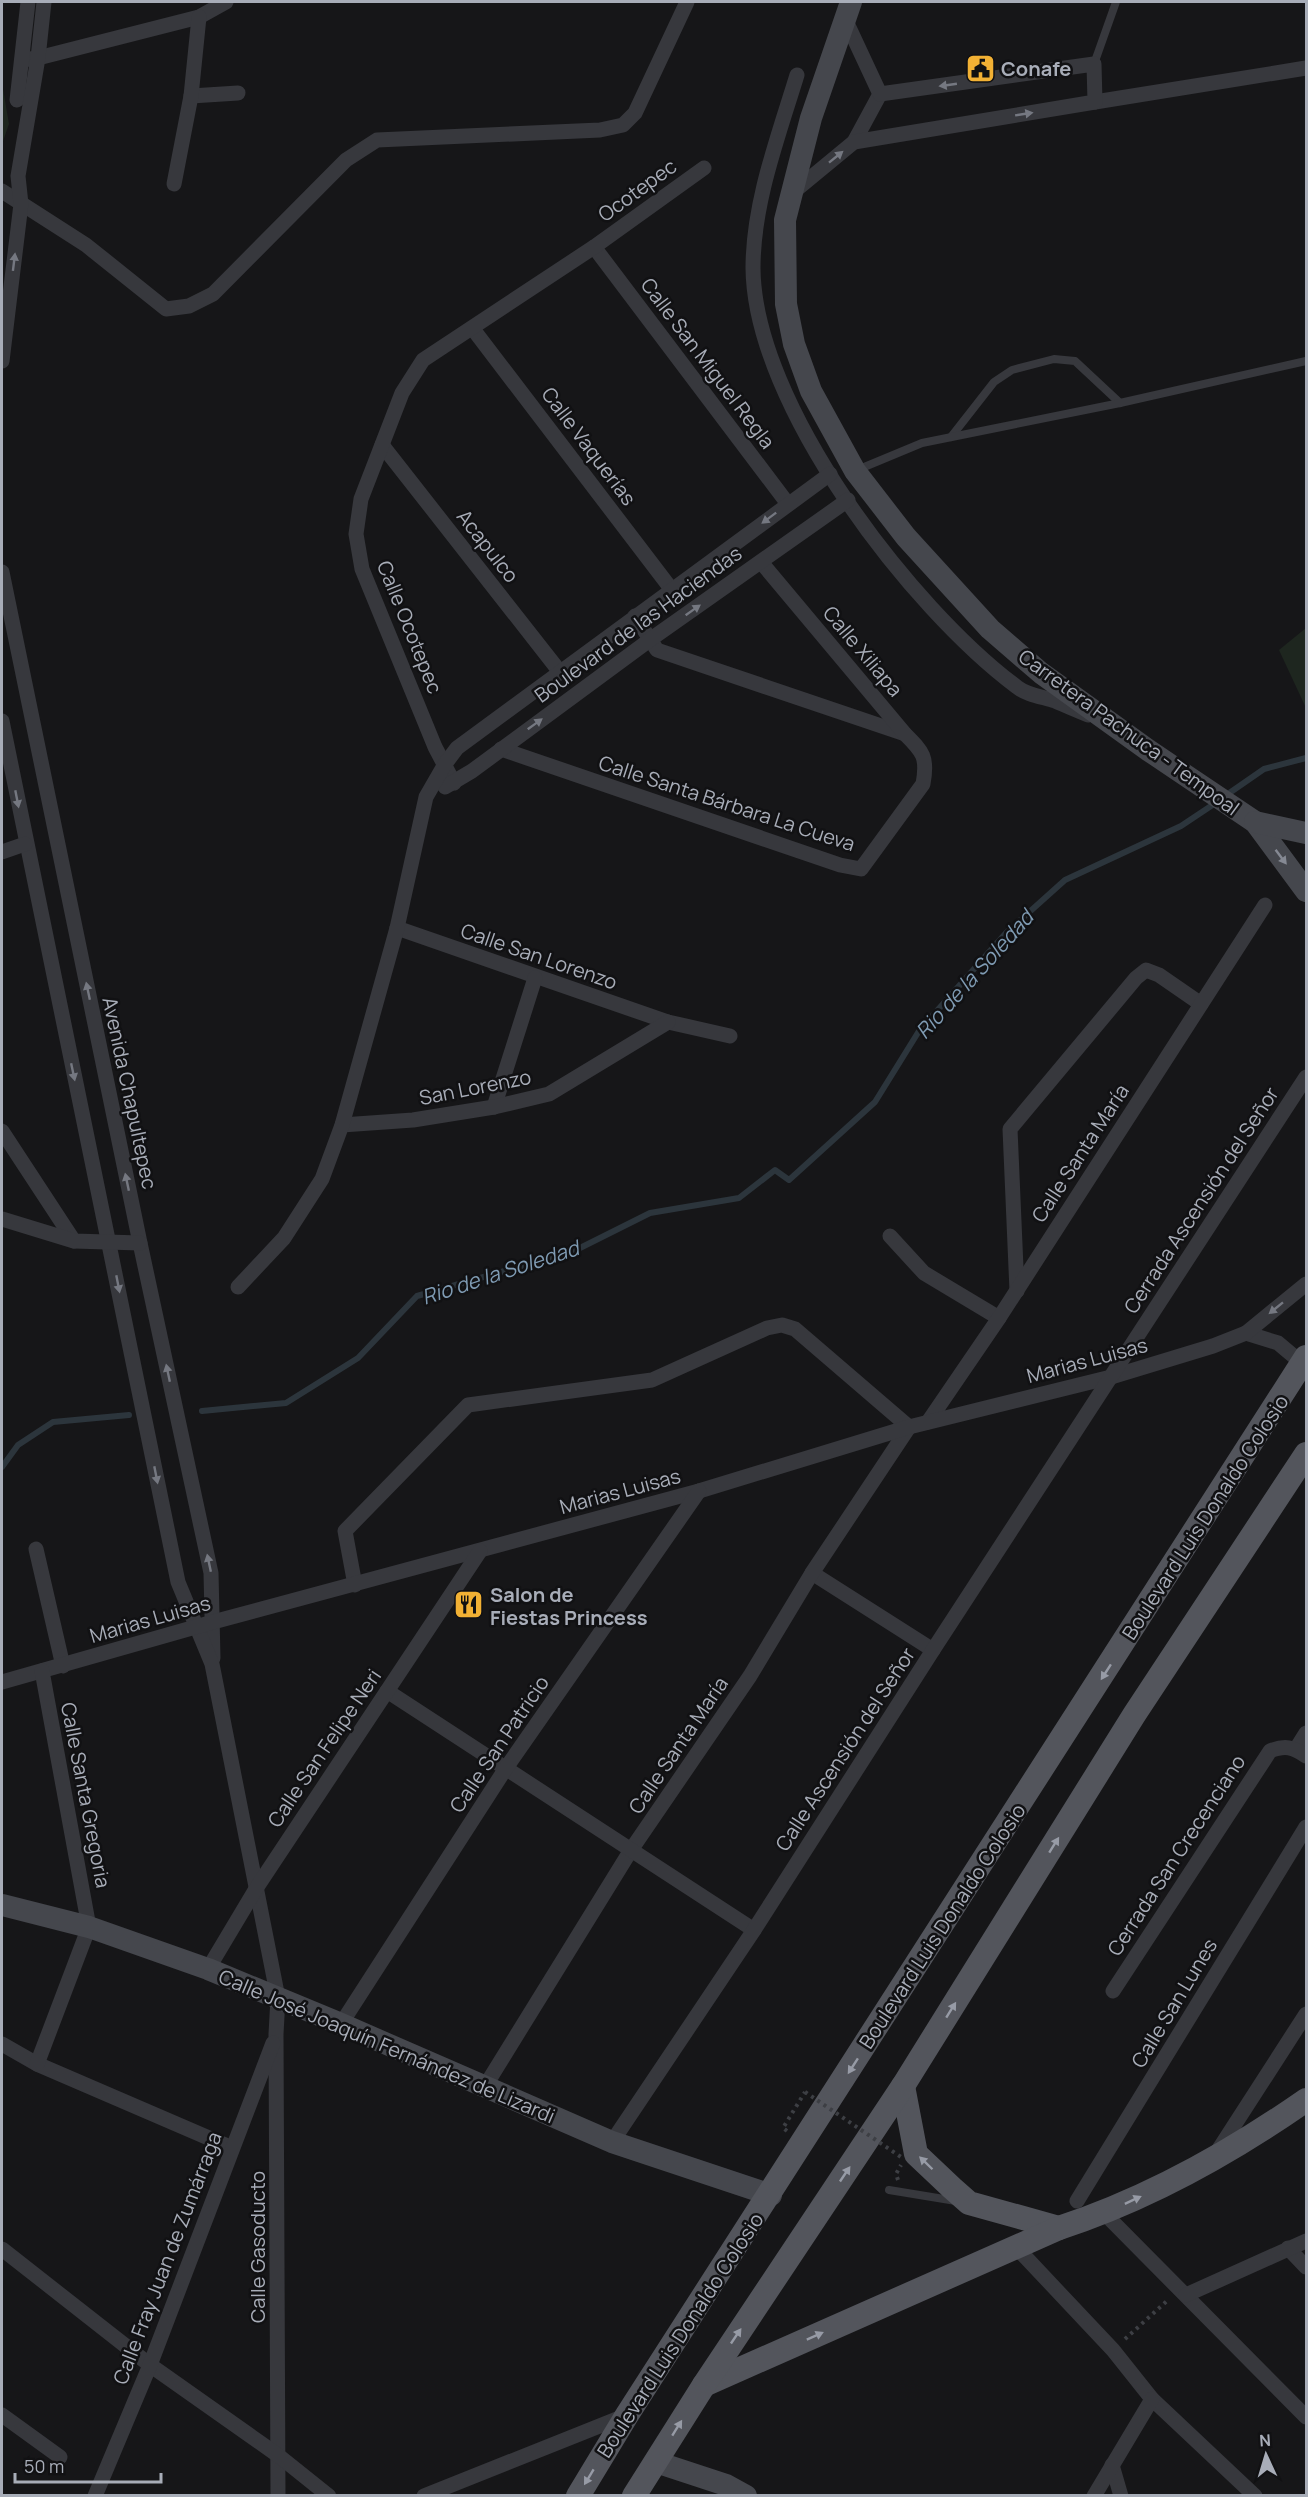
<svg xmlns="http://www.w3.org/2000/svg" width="1308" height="2497" font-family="Manrope,sans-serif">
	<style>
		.green { fill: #1e261f }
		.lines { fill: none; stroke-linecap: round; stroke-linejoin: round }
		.stream { stroke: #2c353c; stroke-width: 6 }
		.path { stroke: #3d3f44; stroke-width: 4; stroke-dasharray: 3 4.5; stroke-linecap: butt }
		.lane { stroke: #37383d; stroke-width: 8 }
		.street { stroke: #37383d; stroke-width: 15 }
		.secondary { stroke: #45474d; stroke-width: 22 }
		.primary { stroke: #53555c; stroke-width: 24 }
		.path-bridge { stroke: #3d3f44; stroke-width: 4; stroke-dasharray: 3 4.5; stroke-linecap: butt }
		.oneway { fill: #757881 }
		.oneway2 { fill: #858993 }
		.oneway3 { fill: #979ba6 }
		.labels { text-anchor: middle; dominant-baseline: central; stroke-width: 5; stroke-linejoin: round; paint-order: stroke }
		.poi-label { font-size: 20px; font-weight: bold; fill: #a8adb8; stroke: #111113; text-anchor: start }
		.street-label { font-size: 20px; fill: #a8adb8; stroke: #111113 }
		.water-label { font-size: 21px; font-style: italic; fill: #7f9bb3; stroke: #111113 }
	</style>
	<rect width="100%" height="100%" fill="#161618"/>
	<!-- green -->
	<g class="green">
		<path d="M2,83L9,124L2,144Z"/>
		<path d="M1306,628V708L1279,650Z"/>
	</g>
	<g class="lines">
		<!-- stream -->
		<g class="stream">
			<path d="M1225,796L1264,769L1306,758"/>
			<path d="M202,1411L286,1403L358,1358L417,1296L574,1251L650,1213L739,1198L775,1170L789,1180L875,1102L919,1031L1006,933L1065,880L1181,826L1217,802"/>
			<path d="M2,1467L18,1445L53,1422L129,1415"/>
		</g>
		<!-- path -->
		<g class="path">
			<path d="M787,2131L783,2128L805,2092"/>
			<path d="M898,2180L896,2174L901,2165"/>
			<path d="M1125,2339L1168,2300"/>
		</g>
		<!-- lane -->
		<g class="lane">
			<path d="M1094,64L1116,2"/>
			<path d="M951,437L994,382L1012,370L1054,359L1075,361L1120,403"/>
			<path d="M857,470L922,443L1120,403L1306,361"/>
			<path d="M889,2190L956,2201"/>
		</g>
		<!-- street -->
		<g class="street">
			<path d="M22,60L38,58L199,17L226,2"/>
			<path d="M797,75C778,137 753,203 753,268C754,405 911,608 1017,687C1027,695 1043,697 1055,701C1066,706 1077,710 1088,715"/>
			<path d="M191,96L238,93"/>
			<path d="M17,100L28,2"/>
			<path d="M1095,102L1306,68"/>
			<path d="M854,142L880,94"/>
			<path d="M174,184L191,96L199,17"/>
			<path d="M2,191L86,245L166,309L189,306L213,294L346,160L377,140L600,130L623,125L635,113L687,2"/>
			<path d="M791,194L854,142L1095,102L1094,64L880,94L845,19"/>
			<path d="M594,247L788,504"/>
			<path d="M473,329L672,590"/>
			<path d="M2,361L21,204L18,176L38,58L44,2"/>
			<path d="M382,445L560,672"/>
			<path d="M2,572L140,1243L211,1573L213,1658"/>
			<path d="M635,616L657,650L905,734"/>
			<path d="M2,721L178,1582L212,1664L278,1998L276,2034L278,2496"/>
			<path d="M501,749L840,865L861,869L923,784C928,757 923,752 905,734L761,562"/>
			<path d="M454,783L435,747L362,569L356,534L361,499L402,393L423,360L594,247L704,168"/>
			<path d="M445,787L472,771L651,639L848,500"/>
			<path d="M2,852L25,844"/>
			<path d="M397,928L668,1022L730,1036"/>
			<path d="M494,1107L535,978"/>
			<path d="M342,1125L413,1120L494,1107L549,1094L668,1022"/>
			<path d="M2,1131L74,1241"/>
			<path d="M2,1219L74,1241L140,1243"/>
			<path d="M890,1236L924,1273L999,1318"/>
			<path d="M238,1287L284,1238L322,1179L342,1125L397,928L426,797L445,764L457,748L830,474"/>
			<path d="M1017,1291L1010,1129L1136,978L1146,970L1159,975L1201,1004"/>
			<path d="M1246,1333L1278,1343L1303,1364"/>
			<path d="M928,1422L999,1318L1265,905"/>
			<path d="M36,1549L63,1666"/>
			<path d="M812,1573L933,1650"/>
			<path d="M355,1585L345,1531L468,1405L652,1380L767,1328L782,1325L795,1329L909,1427L812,1573L750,1676L631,1850L484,2088"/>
			<path d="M2,1682L213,1622L699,1491L909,1427L1111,1377L1213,1346L1246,1333L1306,1284"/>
			<path d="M387,1691L754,1930"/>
			<path d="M1296,1749L1306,1733"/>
			<path d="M208,1969L257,1887L480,1551"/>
			<path d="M1113,1991L1270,1751C1285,1745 1293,1747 1306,1756"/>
			<path d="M341,2024L506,1768L699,1491"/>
			<path d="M2,2044L37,2064L232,2148"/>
			<path d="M37,2064L89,1927L42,1671"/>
			<path d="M612,2142L754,1930L933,1650L1306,1077"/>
			<path d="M1217,2152L1306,2014"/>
			<path d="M1077,2201L1306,1827"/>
			<path d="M1104,2213L1306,2417"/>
			<path d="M1016,2247L1113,2350L1152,2399L1255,2496"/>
			<path d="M1288,2248L1306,2267"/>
			<path d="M2,2249L150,2365L279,2456L329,2496"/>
			<path d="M1186,2295L1306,2241"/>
			<path d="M2,2415L60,2457"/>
			<path d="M1112,2465L1121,2496"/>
			<path d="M95,2496L150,2365L273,2043"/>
			<path d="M424,2496L627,2415"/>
			<path d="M1094,2496L1152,2399"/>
		</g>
		<!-- secondary -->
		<g class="secondary">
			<path d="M851,2L811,118L785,220L786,304L794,344L811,391L855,471L906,537L990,629L1041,673L1148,750L1255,822L1306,891"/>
			<path d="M1255,822L1306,833"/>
			<path d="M2,1905L89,1927L208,1969L341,2024L612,2142L771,2195"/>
			<path d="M656,2462L726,2485L746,2496"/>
		</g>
		<!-- primary -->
		<g class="primary">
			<path d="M903,2086L916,2154L952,2188L969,2203L1059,2228"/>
			<path d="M704,2385L1059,2228C1148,2199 1230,2153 1306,2100"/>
			<path d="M578,2496L627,2415L1306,1357"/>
			<path d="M634,2496L704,2385L903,2086L1134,1715L1306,1454"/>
		</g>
		<!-- path-bridge -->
		<path class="path-bridge" d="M805,2092L904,2159"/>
	</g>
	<!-- one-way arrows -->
	<defs><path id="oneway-solid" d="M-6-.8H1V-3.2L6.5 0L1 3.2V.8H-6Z" transform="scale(1.5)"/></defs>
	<g class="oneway">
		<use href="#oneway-solid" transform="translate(948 85) rotate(172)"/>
		<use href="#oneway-solid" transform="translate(1024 114) rotate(-9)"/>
		<use href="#oneway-solid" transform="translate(836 157) rotate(-39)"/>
		<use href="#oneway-solid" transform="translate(14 262) rotate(-83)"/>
		<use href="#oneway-solid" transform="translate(769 518) rotate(143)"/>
		<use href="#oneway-solid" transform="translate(693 610) rotate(-35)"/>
		<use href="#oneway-solid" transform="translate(535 724) rotate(-36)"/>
		<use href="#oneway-solid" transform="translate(17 799) rotate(79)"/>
		<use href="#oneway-solid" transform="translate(88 991) rotate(-102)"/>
		<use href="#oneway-solid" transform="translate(73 1072) rotate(78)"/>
		<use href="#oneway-solid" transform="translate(127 1182) rotate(-102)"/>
		<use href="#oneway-solid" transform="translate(118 1284) rotate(79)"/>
		<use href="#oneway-solid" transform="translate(1276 1308) rotate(141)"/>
		<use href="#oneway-solid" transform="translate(168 1373) rotate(-102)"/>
		<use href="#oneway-solid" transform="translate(156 1475) rotate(79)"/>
		<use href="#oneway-solid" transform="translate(209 1563) rotate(-102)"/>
	</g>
	<use class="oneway2" href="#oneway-solid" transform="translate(1281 857) rotate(53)"/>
	<g class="oneway3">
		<use href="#oneway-solid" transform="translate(1106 1672) rotate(123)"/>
		<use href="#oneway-solid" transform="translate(1054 1845) rotate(-58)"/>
		<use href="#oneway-solid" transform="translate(951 2010) rotate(-58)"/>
		<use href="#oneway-solid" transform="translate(853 2066) rotate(123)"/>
		<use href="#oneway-solid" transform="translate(926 2163) rotate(-136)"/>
		<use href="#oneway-solid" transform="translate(845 2174) rotate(-56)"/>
		<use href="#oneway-solid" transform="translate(1133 2200) rotate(-25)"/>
		<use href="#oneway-solid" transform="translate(736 2336) rotate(-56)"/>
		<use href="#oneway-solid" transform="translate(815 2336) rotate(-24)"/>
		<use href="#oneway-solid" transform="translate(677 2428) rotate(-58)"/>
		<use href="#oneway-solid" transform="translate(589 2477) rotate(121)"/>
	</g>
	<!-- icons -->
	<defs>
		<symbol id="civic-square" viewBox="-11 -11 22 22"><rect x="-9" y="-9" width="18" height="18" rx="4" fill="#f2b134" stroke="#111113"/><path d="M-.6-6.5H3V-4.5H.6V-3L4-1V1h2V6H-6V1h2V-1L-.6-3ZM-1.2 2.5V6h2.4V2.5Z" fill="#111"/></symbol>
		<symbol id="restaurant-square" viewBox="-11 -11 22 22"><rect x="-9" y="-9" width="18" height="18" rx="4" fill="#f2b134" stroke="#111113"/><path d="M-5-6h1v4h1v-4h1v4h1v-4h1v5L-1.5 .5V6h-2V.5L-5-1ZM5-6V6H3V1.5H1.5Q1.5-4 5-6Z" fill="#111"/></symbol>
	</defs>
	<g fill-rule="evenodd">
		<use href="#civic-square" x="964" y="52" width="33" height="33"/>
		<use href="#restaurant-square" x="452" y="1588" width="33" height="33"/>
	</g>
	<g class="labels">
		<!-- poi labels -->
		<g class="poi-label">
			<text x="1001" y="68">Conafe</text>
			<text x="490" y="1594">Salon de<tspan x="490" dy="23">Fiestas Princess</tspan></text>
		</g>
		<!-- street labels -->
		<g class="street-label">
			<text transform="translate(637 190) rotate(-36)">Ocotepec</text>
			<text transform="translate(708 363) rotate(53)">Calle San Miguel Regla</text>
			<text transform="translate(589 446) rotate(53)">Calle Vaquerías</text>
			<text transform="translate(488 546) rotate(52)">Acapulco</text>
			<text transform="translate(638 624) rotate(-36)">Boulevard de las Haciendas</text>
			<text transform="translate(410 627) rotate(68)">Calle Ocotepec</text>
			<text transform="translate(863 651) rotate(50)">Calle Xiliapa</text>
			<text transform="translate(1129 732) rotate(36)">Carretera Pachuca - Tempoal</text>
			<text transform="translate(727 803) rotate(18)">Calle Santa Bárbara La Cueva</text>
			<text transform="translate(539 956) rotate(19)">Calle San Lorenzo</text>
			<text transform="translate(475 1087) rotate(-11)">San Lorenzo</text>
			<text transform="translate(130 1093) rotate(78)">Avenida Chapultepec</text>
			<text transform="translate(1080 1153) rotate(-57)">Calle Santa María</text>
			<text transform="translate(1201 1200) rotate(-57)">Cerrada Ascensión del Señor</text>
			<text transform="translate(1087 1360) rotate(-15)">Marias Luisas</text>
			<text transform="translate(620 1491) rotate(-15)">Marias Luisas</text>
			<text transform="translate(1205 1517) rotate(-57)">Boulevard Luis Donaldo Colosio</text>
			<text transform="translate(150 1619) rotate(-16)">Marias Luisas</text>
			<text transform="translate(499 1744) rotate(-56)">Calle San Patricio</text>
			<text transform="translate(678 1745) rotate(-56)">Calle Santa María</text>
			<text transform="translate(324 1748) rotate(-56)">Calle San Felipe Neri</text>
			<text transform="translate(845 1749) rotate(-57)">Calle Ascensión del Señor</text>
			<text transform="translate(86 1795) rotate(79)">Calle Santa Gregoria</text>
			<text transform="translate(1176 1855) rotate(-57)">Cerrada San Crecenciano</text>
			<text transform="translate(942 1926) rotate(-57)">Boulevard Luis Donaldo Colosio</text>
			<text transform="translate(1174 2003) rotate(-59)">Calle San Lunes</text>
			<text transform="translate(387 2046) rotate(23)">Calle José Joaquín Fernández de Lizardi</text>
			<text transform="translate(257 2247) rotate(-90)">Calle Gasoducto</text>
			<text transform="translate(167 2258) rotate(-69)">Calle Fray Juan de Zumárraga</text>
			<text transform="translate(680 2335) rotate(-57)">Boulevard Luis Donaldo Colosio</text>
		</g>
		<!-- water labels -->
		<g class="water-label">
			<text transform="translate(974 974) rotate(-48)">Rio de la Soledad</text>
			<text transform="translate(500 1272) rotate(-18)">Rio de la Soledad</text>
		</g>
	</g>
	<!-- border -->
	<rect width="1308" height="2497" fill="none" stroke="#a8adb8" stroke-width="6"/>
	<!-- north arrow -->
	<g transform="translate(1266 2455) rotate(356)" stroke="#111113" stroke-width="4.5" paint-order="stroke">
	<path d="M0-4.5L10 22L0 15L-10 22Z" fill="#a8adb8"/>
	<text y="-9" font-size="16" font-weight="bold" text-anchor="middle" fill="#a8adb8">N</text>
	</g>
	<!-- scale -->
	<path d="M15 2473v9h146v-9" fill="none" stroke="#a8adb8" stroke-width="3"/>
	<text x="24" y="2473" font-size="18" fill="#a8adb8" stroke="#111113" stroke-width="4.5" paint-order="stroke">50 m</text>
</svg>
